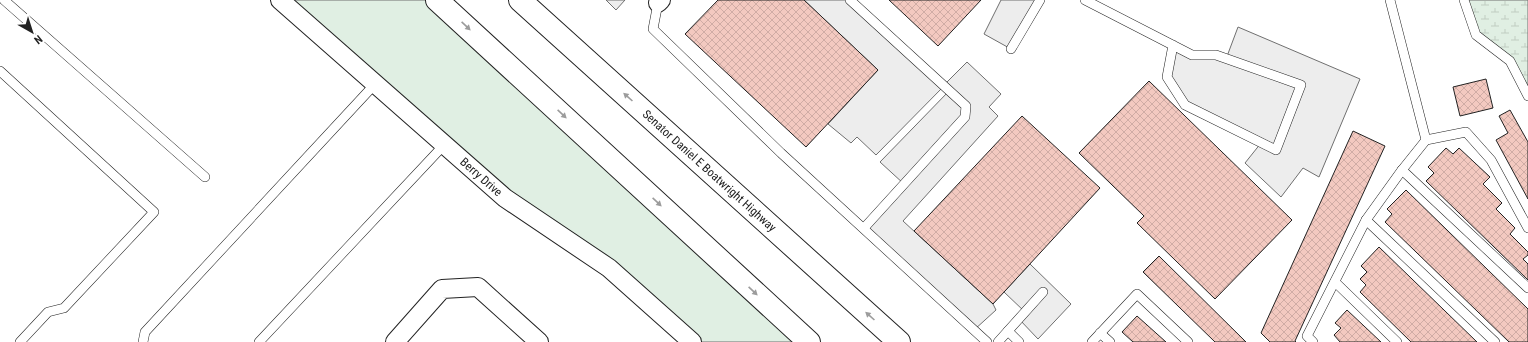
<svg xmlns="http://www.w3.org/2000/svg" width="1528" height="342" font-family="'Roboto Condensed',sans-serif">
	<style>
		.grass { fill: #e0efe3; stroke: #6f6f6f }
		.wetland { fill: url(#wetland-marsh); stroke: #6f6f6f }
		.parking { fill: #ededed; stroke: #6f6f6f }
		.building { fill: url(#building-cross-hatch); stroke: #222 }
		.lines { fill: none; stroke-linecap: round; stroke-linejoin: round }
		.lane-casing { stroke: #222; stroke-width: 10 }
		.street-casing { stroke: #222; stroke-width: 20 }
		.highway-casing { stroke: #222; stroke-width: 24 }
		.lane { stroke: #fff; stroke-width: 9 }
		.street { stroke: #fff; stroke-width: 18 }
		.highway { stroke: #fff; stroke-width: 22 }
		.oneway { fill: #9c9c9c }
		.labels { text-anchor: middle; dominant-baseline: central; stroke-width: 3; stroke-linejoin: round; paint-order: stroke }
		.street-label { font-size: 12px; fill: #222; stroke: #fff }
	</style>
	<defs>
		<pattern id="wetland-marsh" width="20" height="14" patternUnits="userSpaceOnUse"><rect width="20" height="14" fill="#e0efe3"/><path d="M1 5h8M5 5V1M11 12h8M15 12V8" fill="none" stroke="#c0cdc2"/></pattern>
		<pattern id="building-cross-hatch" width="8" height="8" patternUnits="userSpaceOnUse"><rect width="8" height="8" fill="#f3c9c0"/><path d="M0 0l8 8M0 8l8-8" fill="none" stroke="#d0aca5"/></pattern>
	</defs>
	<rect width="100%" height="100%" fill="#fff"/>
	<!-- grass -->
	<path class="grass" d="M280,0H437L809,342H692L505,198Z"/>
	<!-- wetland -->
	<path class="wetland" d="M1464,0H1528V95L1510,61L1476,35Z"/>
	<!-- parking -->
	<g class="parking">
		<path d="M606,0H625L616,10Z"/>
		<path d="M804,0H850L944,85L967,62L1001,94L989,107L998,116L903,221L993,304L996,310L974,330L864,228L904,184L880,162L949,91L944,86L876,155L857,137L851,143L828,124L878,70Z"/>
		<path d="M1001,0H1040L1011,49L984,34Z"/>
		<path d="M1238,27L1360,79L1319,177L1303,168L1281,197L1245,163L1261,143L1185,105L1167,77L1173,45L1192,55L1226,59Z"/>
		<path d="M1030,264L1071,304L1038,339L1019,319L1025,312L1004,292Z"/>
	</g>
	<!-- building -->
	<g class="building">
		<path d="M718,0H804L878,70L806,147L685,34Z"/>
		<path d="M889,0H981L938,46Z"/>
		<path d="M1486,79L1493,108L1460,116L1453,87Z"/>
		<path d="M1149,81L1292,220L1215,299L1137,223L1144,216L1079,153Z"/>
		<path d="M1510,110L1528,142V199L1496,140L1508,133L1499,116Z"/>
		<path d="M1022,116L1100,188L993,304L914,231Z"/>
		<path d="M1353,131L1385,146L1295,341L1296,342H1270L1261,333Z"/>
		<path d="M1446,148L1453,154L1459,148L1490,177L1483,184L1502,203L1496,209L1515,228L1510,234L1528,252V255L1523,259L1528,264V280L1426,181L1434,173L1428,167Z"/>
		<path d="M1406,190L1528,309V342H1509L1385,222L1392,214L1387,209Z"/>
		<path d="M1379,247L1477,342H1411L1360,292L1366,285L1360,279L1367,272L1361,266Z"/>
		<path d="M1159,256L1246,342H1215L1143,272Z"/>
		<path d="M1347,310L1381,342H1340L1334,335L1341,328L1335,323Z"/>
		<path d="M1137,316L1166,342H1133L1122,332Z"/>
	</g>
	<g class="lines">
		<defs>
			<g id="lane">
				<path d="M4,0L205,177"/>
				<path d="M850,0L966,106L965,117L864,228"/>
				<path d="M1085,0L1192,55H1216L1301,85L1276,150L1185,105L1167,77L1173,45"/>
				<path d="M1464,0L1476,35L1510,61L1528,96"/>
				<path d="M656,2L658,3L653,29L781,153L987,342"/>
				<path d="M1011,49L1040,0"/>
				<path d="M0,71L154,212L64,308L48,312L20,342"/>
				<path d="M1426,140L1466,132L1491,160L1528,228"/>
				<path d="M1402,170L1528,288"/>
				<path d="M1366,220L1495,342"/>
				<path d="M1335,282L1397,342"/>
				<path d="M1008,331L1019,342"/>
				<path d="M1100,333L1110,342"/>
				<path d="M143,342L145,332L375,84"/>
				<path d="M259,342L444,145"/>
				<path d="M998,342L1043,292"/>
				<path d="M1092,342L1137,294L1188,342"/>
				<path d="M1313,342L1307,336L1366,220L1402,170L1426,140L1390,0"/>
			</g>
			<g id="street">
				<path id="s1" d="M280,0L505,198L609,268L692,342"/>
				<path d="M658,3L661,0"/>
				<path d="M395,342L442,289L478,287L539,342"/>
			</g>
			<g id="highway">
				<path d="M437,0L809,342"/>
				<path id="s2" d="M520,0L899,342"/>
			</g>
		</defs>
		<!-- lane casing -->
		<use href="#lane" class="lane-casing"/>
		<!-- street casing -->
		<use href="#street" class="street-casing"/>
		<!-- highway casing -->
		<use href="#highway" class="highway-casing"/>
		<!-- lane -->
		<use href="#lane" class="lane"/>
		<!-- street -->
		<use href="#street" class="street"/>
		<!-- highway -->
		<use href="#highway" class="highway"/>
	</g>
	<!-- one-way arrows -->
	<defs><path id="oneway-solid" d="M-6-.8H1V-3.2L6.5 0L1 3.2V.8H-6Z"/></defs>
	<g class="oneway">
		<use href="#oneway-solid" transform="translate(466 26) rotate(43)"/>
		<use href="#oneway-solid" transform="translate(628 97) rotate(-138)"/>
		<use href="#oneway-solid" transform="translate(562 114) rotate(43)"/>
		<use href="#oneway-solid" transform="translate(657 202) rotate(43)"/>
		<use href="#oneway-solid" transform="translate(753 291) rotate(43)"/>
		<use href="#oneway-solid" transform="translate(870 316) rotate(-138)"/>
	</g>
	<g class="labels">
		<!-- street labels -->
		<g class="street-label">
			<text stroke="none"><textPath href="#s2" startOffset="255">Senator Daniel E Boatwright Highway</textPath></text>
			<text stroke="none"><textPath href="#s1" startOffset="268">Berry Drive</textPath></text>
		</g>
	</g>
	<!-- north arrow -->
	<g transform="translate(32 32) rotate(141)" stroke="#ffffff" stroke-width="3" paint-order="stroke">
	<path d="M0-3L7 15L0 10L-7 15Z" fill="#222222"/>
	<text y="-6" font-size="11" font-weight="bold" text-anchor="middle" fill="#222222">N</text>
	</g>
</svg>
